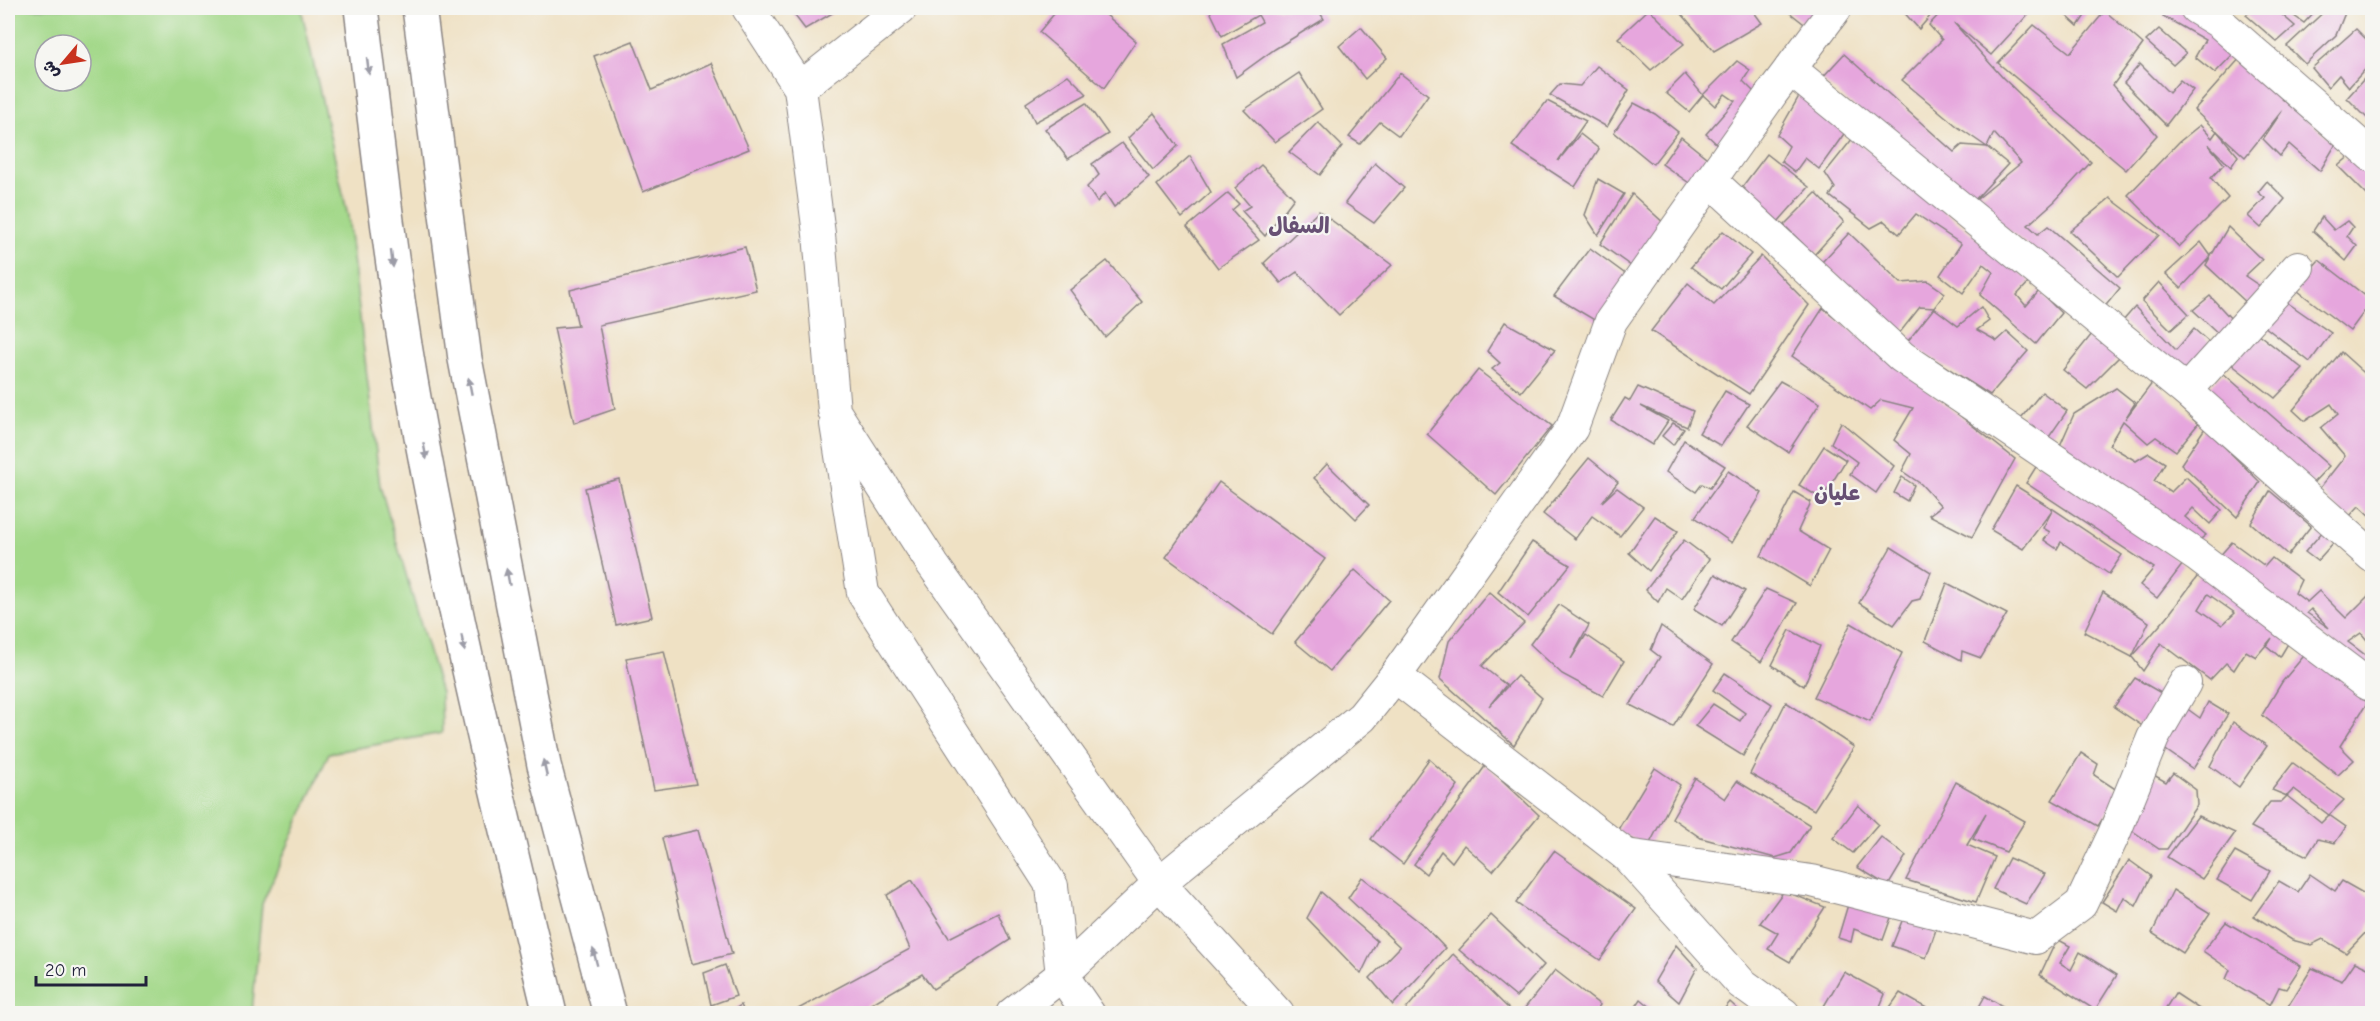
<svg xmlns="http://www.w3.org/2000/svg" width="2380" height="1021" font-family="'Comic Neue','Playpen Sans Arabic',sans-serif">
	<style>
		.green { fill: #a3d889; stroke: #627d62; stroke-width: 1.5; fill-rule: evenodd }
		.building { fill: #e6a6dd; fill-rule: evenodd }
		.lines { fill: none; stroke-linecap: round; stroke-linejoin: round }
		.street-casing { stroke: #888280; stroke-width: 34 }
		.primary-casing { stroke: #888280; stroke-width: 36 }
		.street { stroke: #fff; stroke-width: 32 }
		.primary { stroke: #fff; stroke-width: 33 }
		.oneway { fill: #9c9ca7 }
		.labels { text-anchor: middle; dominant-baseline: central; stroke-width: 4.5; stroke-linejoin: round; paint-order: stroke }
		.district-label { font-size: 22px; font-weight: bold; fill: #675074; stroke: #f6f6f2 }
	</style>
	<rect width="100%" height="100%" fill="#f6f6f2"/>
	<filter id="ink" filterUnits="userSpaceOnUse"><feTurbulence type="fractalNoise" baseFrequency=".0167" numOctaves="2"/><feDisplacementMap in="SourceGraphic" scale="12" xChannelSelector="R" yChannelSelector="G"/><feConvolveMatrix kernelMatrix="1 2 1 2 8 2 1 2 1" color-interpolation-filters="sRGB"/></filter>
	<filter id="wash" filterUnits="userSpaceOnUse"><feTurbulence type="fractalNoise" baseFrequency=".008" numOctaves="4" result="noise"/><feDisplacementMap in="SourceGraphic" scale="24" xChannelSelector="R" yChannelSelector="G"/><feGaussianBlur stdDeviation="1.35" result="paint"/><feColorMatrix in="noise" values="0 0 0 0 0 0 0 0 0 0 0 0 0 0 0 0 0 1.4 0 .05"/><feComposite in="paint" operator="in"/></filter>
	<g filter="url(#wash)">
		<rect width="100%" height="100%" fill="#efe1c4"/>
		<!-- green -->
		<path class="green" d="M8,8H301L348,216L380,486L441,693L442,733L329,753L262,904L252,1013H8ZM45,45H81V81H45Z"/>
		<g id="blocks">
			<!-- building -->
			<g class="building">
				<path d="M789,8H841L805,29Z"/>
				<path d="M1059,8H1098L1136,41L1104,88L1039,32Z"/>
				<path d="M1212,8H1317L1324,19L1275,49L1236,77L1223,44L1262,22L1258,15L1222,36L1209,9Z"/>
				<path d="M1688,8H1751L1762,23L1714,51L1681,13Z"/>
				<path d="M1784,8H1823L1808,27Z"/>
				<path d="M1900,8H1937L1919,29Z"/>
				<path d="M1945,8H2034L1991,55L1954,23L2003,78L2091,162L2055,201L2028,225L2038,234L2048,226L2120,288L2103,309L2016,236L1971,204L1821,79L1844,54L1954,152L1962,145L1987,147L2008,164L1971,204L2021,163L1994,133L1987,147L1958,127L1902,80L1942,40L1929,25Z"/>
				<path d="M2058,8H2090L2078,26Z"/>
				<path d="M2170,8H2175L2215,33L2236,51L2215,73L2195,57L2205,40L2163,16Z"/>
				<path d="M2252,8H2274L2295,26L2277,42L2246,15Z"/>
				<path d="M2283,8H2318L2304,23Z"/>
				<path d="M2328,8H2347L2336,35L2305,64L2287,46Z"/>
				<path d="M1649,9L1684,44L1651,70L1618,38Z"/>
				<path d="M2105,11L2143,44L2113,85L2157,135L2126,170L1998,63L2034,25L2070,53Z"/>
				<path d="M1361,27L1387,58L1365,79L1339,46Z"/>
				<path d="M2159,29L2186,53L2173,65L2146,41Z"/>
				<path d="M2356,29L2372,45V62L2349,87L2339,75L2328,87L2312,68Z"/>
				<path d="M633,41L652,90L711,63L749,149L643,192L594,56Z"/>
				<path d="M2241,57L2288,104L2336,144L2320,171L2289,144L2280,156L2263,139L2282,111L2245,157L2194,110Z"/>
				<path d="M1737,61L1750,70L1743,81L1759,97L1721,148L1706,134L1735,101L1725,94L1715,106L1703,95L1689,112L1666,93L1685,74L1703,95Z"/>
				<path d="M2140,64L2169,93L2180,80L2193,90L2166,125L2124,83Z"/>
				<path d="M1597,66L1629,90L1607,127L1550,95L1560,84L1580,86Z"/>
				<path d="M2372,70V123L2347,98Z"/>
				<path d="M1299,73L1322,109L1275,142L1244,110Z"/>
				<path d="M1400,73L1428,95L1399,136L1380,122L1360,144L1349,137Z"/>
				<path d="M1068,75L1087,94L1035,122L1026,103Z"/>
				<path d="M1802,91L1846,131L1819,169L1805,158L1795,172L1781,161L1789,146L1777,135Z"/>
				<path d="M1547,101L1586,121L1558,161L1580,134L1599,149L1575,187L1512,146Z"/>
				<path d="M1086,103L1108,134L1068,159L1045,129Z"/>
				<path d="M1634,103L1655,114L1678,132L1653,164L1614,132Z"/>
				<path d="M1154,113L1178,146L1153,170L1128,138Z"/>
				<path d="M1318,122L1342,146L1320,175L1289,152Z"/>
				<path d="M2200,125L2212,138L2217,131L2238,156L2231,167L2208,144L2224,164L2211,178L2228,198L2179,247L2128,195L2179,142Z"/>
				<path d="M1681,137L1712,162L1695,187L1662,164Z"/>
				<path d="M1853,138L2030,281L2017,295L2026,306L2039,291L2061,313L2036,344L1980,295L1993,272L1983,264L1963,293L1940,275L1961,244L1916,214L1899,234L1884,221L1871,228L1830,196L1835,188L1825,173Z"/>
				<path d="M1122,143L1149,177L1114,207L1105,193L1097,202L1087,187L1099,175L1092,164Z"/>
				<path d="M1767,154L1809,187L1777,223L1742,187Z"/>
				<path d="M2352,154L2372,173V200L2338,166Z"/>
				<path d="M1190,156L1211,192L1182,218L1157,185Z"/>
				<path d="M1375,163L1404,188L1374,223L1345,203Z"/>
				<path d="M1261,165L1294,198L1265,236L1242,211L1250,206L1235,188Z"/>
				<path d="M1598,179L1624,194L1598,235L1585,215Z"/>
				<path d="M2267,181L2285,199L2261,228L2248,216L2265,198L2258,192Z"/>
				<path d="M1228,193L1239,204L1232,210L1259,240L1218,268L1187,227Z"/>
				<path d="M1816,193L1844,222L1814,255L1784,225Z"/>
				<path d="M1632,194L1667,226L1638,271L1600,244Z"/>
				<path d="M2110,198L2159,235L2118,277L2070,231Z"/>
				<path d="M1319,211L1392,265L1339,315L1297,272L1281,283L1264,263Z"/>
				<path d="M2322,217L2334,230L2347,221L2353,227L2347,236L2357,246L2346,261L2313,231Z"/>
				<path d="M2228,227L2262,260L2245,276L2264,289L2249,305L2206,265L2211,256L2181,288L2166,274L2201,242L2211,256Z"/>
				<path d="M1723,231L1751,254L1721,289L1691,267Z"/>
				<path d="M1849,233L1901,283L1928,281L1945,293L1934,308L1920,307L1898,335L1822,262Z"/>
				<path d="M745,247L756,290L599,325L615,409L574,423L554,328L578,326L570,290Z"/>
				<path d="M1590,248L1628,276L1601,324L1554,296Z"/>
				<path d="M1761,256L1809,305L1749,394L1651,331L1688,283L1714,305Z"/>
				<path d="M2319,260L2372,301L2350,331L2294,288Z"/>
				<path d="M1107,261L1142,302L1105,337L1070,290Z"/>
				<path d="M2159,282L2189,314L2171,330L2142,301Z"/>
				<path d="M2210,296L2234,322L2221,336L2193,310Z"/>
				<path d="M2285,301L2331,333L2310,362L2264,326Z"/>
				<path d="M1981,307L1989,321L1977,330L1997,341L2007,332L2028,351L1990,395L1907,342L1934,308L1958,326Z"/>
				<path d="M2135,307L2176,350L2194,329L2211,344L2184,376L2122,322Z"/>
				<path d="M1823,308L2015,459L1972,537L1929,515L1941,506L1921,484L1902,471L1911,454L1894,440L1913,408L1881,400L1870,410L1792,356Z"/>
				<path d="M1505,322L1555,350L1521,392L1492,369L1500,363L1487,351Z"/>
				<path d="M2257,333L2303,369L2275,398L2231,364Z"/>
				<path d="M2092,334L2119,357L2087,389L2063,370Z"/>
				<path d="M2341,352L2372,380V518L2359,506L2347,519L2319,489L2345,456L2321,428L2338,414L2331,404L2305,421L2293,410Z"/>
				<path d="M1478,370L1552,426L1496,495L1427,434Z"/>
				<path d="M2223,373L2329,466L2310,486L2205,393Z"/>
				<path d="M1780,381L1820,403L1788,452L1747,425Z"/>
				<path d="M2153,382L2198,424L2176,451L2156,437L2148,443L2123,421L2109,445L2136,461L2149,453L2165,463L2154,481L2171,492L2186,477L2222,510L2210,524L2193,508L2185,517L2206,535L2198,541L2058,450L2074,414L2116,388L2135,403L2125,419Z"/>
				<path d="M1638,387L1693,411L1687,427L1641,406L1668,421L1652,445L1611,420L1625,398L1630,401Z"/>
				<path d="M1725,391L1749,404L1721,446L1699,433Z"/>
				<path d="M2042,392L2067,411L2047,440L2021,418Z"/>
				<path d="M1841,422L1894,466L1876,493L1850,474L1857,462L1831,443Z"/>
				<path d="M1673,423L1684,429L1673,445L1662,436Z"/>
				<path d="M2205,428L2260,482L2237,517L2181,464Z"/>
				<path d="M1684,440L1725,466L1710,488L1702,484L1696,492L1666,472Z"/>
				<path d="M1824,446L1846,460L1822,499L1799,485Z"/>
				<path d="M1589,458L1618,482L1602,502L1617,488L1643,507L1620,536L1592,516L1575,539L1543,514Z"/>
				<path d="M2039,462L2183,564L2157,598L2140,585L2154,568L2026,483Z"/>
				<path d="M1327,464L1369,505L1356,519L1314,478Z"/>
				<path d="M1728,471L1762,493L1732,543L1695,517Z"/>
				<path d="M1902,477L1914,485L1907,501L1894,493Z"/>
				<path d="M619,479L652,617L616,625L585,488Z"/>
				<path d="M1219,482L1325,559L1272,634L1166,557Z"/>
				<path d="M2016,486L2053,509L2122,555L2109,574L2061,542L2057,549L2044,540L2050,532L2043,528L2053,509L2023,549L1991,530Z"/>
				<path d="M2270,491L2311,526L2288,555L2251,523Z"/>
				<path d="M1794,492L1811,502L1798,531L1829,550L1810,586L1761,556Z"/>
				<path d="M1655,516L1678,531L1649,571L1629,553Z"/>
				<path d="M2324,530L2335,541L2317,561L2305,552Z"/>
				<path d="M1684,540L1709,559L1682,599L1666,588L1658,602L1646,590Z"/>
				<path d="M1532,542L1570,565L1528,617L1498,592Z"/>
				<path d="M2232,542L2265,566L2272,558L2301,580L2295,593L2307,602L2319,591L2346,618L2372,592V646L2361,633L2348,642L2372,660L2366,669L2217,559ZM2311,609L2329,628L2307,613Z"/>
				<path d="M1891,547L1931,572L1920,599L1912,601L1894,625L1859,603Z"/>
				<path d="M1355,570L1389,600L1330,671L1295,642Z"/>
				<path d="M2200,573L2292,637L2280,657L2267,646L2272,638L2256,657L2246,651L2234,670L2226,663L2210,680L2161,643L2143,671L2132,657L2167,617ZM2208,594L2235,613L2222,625L2199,609Z"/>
				<path d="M1715,574L1745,591L1722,626L1694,609Z"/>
				<path d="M1947,583L2007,614L1981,658L1962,651L1961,660L1925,641Z"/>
				<path d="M1766,589L1797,603L1761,662L1731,642Z"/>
				<path d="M1489,592L1524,623L1482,666L1506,685L1489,706L1517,676L1542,698L1514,745L1440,679L1449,641Z"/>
				<path d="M2103,592L2149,622L2132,657L2084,632Z"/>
				<path d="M1559,605L1589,625L1571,659L1586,635L1624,661L1603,696L1562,674L1530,644Z"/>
				<path d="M1851,623L1902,653L1870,722L1814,697Z"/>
				<path d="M1661,626L1713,664L1673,727L1630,705L1660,657L1651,650Z"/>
				<path d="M1790,630L1820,646L1804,686L1772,665Z"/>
				<path d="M664,651L696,784L654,790L626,658Z"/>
				<path d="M2308,651L2356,687L2367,703L2340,746L2354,760L2338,775L2262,715L2282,682Z"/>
				<path d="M1725,673L1772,704L1743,756L1695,726L1713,704L1740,721L1745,713L1713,690Z"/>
				<path d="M2135,678L2168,697L2147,729L2114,707Z"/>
				<path d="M1786,702L1854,747L1814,810L1750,774Z"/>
				<path d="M2208,702L2228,714L2193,769L2160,746L2182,705L2200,718Z"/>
				<path d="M2233,722L2267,746L2239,787L2210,766Z"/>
				<path d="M2081,753L2098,764L2094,775L2120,792L2098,826L2052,800Z"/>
				<path d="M1429,759L1458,785L1403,864L1371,839Z"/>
				<path d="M2293,763L2344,800L2329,815L2294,789L2287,796L2272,790Z"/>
				<path d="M1486,765L1539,815L1493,871L1464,845L1452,862L1441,851L1426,874L1414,864Z"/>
				<path d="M1655,768L1680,785L1648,847L1617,831Z"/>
				<path d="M2173,773L2196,790L2197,805L2167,849H2159L2124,825L2152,774L2166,782Z"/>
				<path d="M1695,778L1725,799L1737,781L1810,825L1791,853L1775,858L1701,838L1672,818Z"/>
				<path d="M1956,782L2025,821L2006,852L1973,839L1986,813L1967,845L1995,857L1976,902L1906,880Z"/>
				<path d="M2287,796L2321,823L2329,815L2346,827L2335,843L2318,839L2307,856L2251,827L2270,802H2281Z"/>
				<path d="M1858,805L1878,824L1853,853L1833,838Z"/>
				<path d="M2198,816L2235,833L2202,879L2167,857Z"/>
				<path d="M698,830L732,954L692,964L662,838Z"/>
				<path d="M1881,837L1906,856L1888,886L1857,867Z"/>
				<path d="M1554,851L1636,909L1600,960L1516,903Z"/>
				<path d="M2235,852L2270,871L2252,900L2217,880Z"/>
				<path d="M2009,858L2045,874L2026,904L1993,889Z"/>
				<path d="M2129,860L2151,876L2136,906L2124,897L2117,911L2102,902Z"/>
				<path d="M2310,874L2335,891L2342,881L2372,898V916L2367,931L2346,953L2323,939L2311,945L2292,940L2254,916L2279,881L2298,892Z"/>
				<path d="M1362,877L1422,924L1445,948L1393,1005L1370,978L1400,947L1348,898Z"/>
				<path d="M912,880L949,938L998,913L1010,940L933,989L922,974L854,1014H801L798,1009L910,949L887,895Z"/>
				<path d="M2173,890L2210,913L2183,953L2152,933Z"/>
				<path d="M1784,891L1825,907L1790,962L1768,949L1778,933L1760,923Z"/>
				<path d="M1321,892L1377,941L1361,974L1307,918Z"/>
				<path d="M1850,898L1893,912L1883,940L1854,929L1851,942L1838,938Z"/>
				<path d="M1906,911L1939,921L1926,958L1892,946Z"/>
				<path d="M1491,915L1544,965L1516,997L1459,950Z"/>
				<path d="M2226,922L2301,966L2286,989L2279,987L2270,1005L2226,979L2230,970L2203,951Z"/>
				<path d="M2057,939L2070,946L2060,963L2071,970L2080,952L2117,975L2095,1010L2040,975Z"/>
				<path d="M1676,945L1697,968L1679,1002L1655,981Z"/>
				<path d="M1453,954L1511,1011L1508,1014H1402Z"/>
				<path d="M2355,962L2372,970V1001L2366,1014H2283L2312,968L2342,981Z"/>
				<path d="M725,965L736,996L711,1005L704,973Z"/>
				<path d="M1555,970L1600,1005L1594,1014H1520Z"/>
				<path d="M1844,972L1885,994L1877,1014H1838L1824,1006Z"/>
				<path d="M1900,993L1937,1014H1893L1888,1010Z"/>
				<path d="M2175,993L2207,1014H2162Z"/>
				<path d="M1985,996L2006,1008L2004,1014H1975Z"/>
				<path d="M1641,999L1659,1014H1631Z"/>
				<path d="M1730,1002L1743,1014H1720Z"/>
				<path d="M741,1005L745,1014H728Z"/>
			</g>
		</g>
	</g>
	<g filter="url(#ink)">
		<use href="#blocks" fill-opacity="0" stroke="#888280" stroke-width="1.5"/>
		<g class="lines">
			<defs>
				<g id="street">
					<path d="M748,8L800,88L819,234L834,411L933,565L1159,883L1278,1014"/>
					<path d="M2196,8L2219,22L2372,156"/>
					<path d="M1790,69L2186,391L2372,556"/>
					<path d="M800,88L901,8"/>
					<path d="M1710,180L1902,357L2197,556L2367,684"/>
					<path d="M2186,391L2298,267"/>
					<path d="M836,424L863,593L1052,886L1062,975L1089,1014"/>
					<path d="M1395,676L1626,855L1741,983L1784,1014"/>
					<path d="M1626,855L1812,881L2036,938L2081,904L2114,834L2153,738L2185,683"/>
					<path d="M1012,1014L1062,975L1159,883L1362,717L1395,676L1572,428L1611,321L1772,93L1836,8"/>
				</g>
				<g id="primary">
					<path d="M361,8C376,130 389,253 410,375C447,590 499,802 550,1014"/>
					<path d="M419,8L465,359L544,765L610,1014"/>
				</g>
			</defs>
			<!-- street casing -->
			<use href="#street" class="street-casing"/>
			<!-- primary casing -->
			<use href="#primary" class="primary-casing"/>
			<!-- street -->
			<use href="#street" class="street"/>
			<!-- primary -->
			<use href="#primary" class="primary"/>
		</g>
		<!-- one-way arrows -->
		<defs><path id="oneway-solid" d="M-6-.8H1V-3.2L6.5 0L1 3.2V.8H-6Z" transform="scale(1.5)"/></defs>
		<g class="oneway">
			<use href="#oneway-solid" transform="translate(368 66) rotate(83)"/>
			<use href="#oneway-solid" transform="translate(392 259) rotate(83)"/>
			<use href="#oneway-solid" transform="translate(470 386) rotate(-101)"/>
			<use href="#oneway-solid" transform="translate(425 451) rotate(79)"/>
			<use href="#oneway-solid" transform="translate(508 577) rotate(-101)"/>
			<use href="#oneway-solid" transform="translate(463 643) rotate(79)"/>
			<use href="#oneway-solid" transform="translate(545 768) rotate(-103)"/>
			<use href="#oneway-solid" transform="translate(595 957) rotate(-105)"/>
		</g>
	</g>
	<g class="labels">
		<!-- district labels -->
		<g class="district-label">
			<text x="1299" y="226">السفال</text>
			<text x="1837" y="493">عليان</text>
		</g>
	</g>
	<!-- margin -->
	<rect width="2380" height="1021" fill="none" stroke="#f6f6f2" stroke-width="30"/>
	<!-- north arrow -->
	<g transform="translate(63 63) rotate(241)"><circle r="28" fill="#f6f6f2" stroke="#a1a1a9" stroke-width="1.5"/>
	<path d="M0-4.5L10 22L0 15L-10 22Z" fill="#c8321e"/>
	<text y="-9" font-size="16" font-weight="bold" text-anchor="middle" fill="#22223b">ش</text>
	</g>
	<!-- scale -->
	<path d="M36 976v9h110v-9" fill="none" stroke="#22223b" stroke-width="3"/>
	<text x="45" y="976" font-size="18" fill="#22223b" stroke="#f6f6f2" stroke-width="4.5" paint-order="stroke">20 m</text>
</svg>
